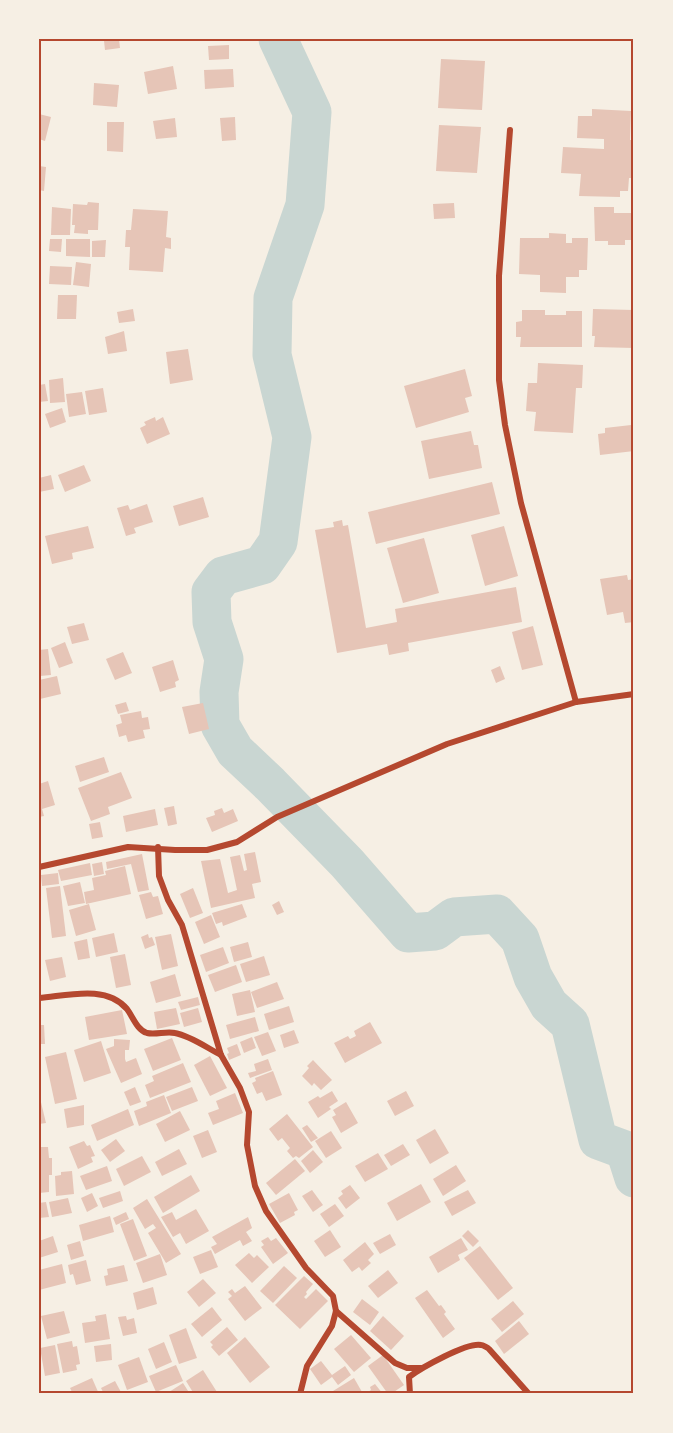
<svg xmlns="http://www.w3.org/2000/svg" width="673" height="1433" font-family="'DM Sans',sans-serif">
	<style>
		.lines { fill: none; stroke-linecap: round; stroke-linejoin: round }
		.river { stroke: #c9d6d2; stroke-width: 39 }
		.building { fill: #e6c5b7 }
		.minor { stroke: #b5482f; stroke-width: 6 }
		.neatline { fill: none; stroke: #b5482f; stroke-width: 2 }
	</style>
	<rect width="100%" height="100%" fill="#f6efe4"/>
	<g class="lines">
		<!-- river -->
		<path class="river" d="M278,39L312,112L305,205L273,298L272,355L292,437L278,542L262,565L223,576L211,592L212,622L224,659L219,692L220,725L235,751L270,784L347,863L408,933L435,931L454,917L497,914L520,939L533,977L549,1005L570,1024L598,1140L625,1150L634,1178"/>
	</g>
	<!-- building -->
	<g class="building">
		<path d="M108,39H119L120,48L105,50L104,41Z"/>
		<path d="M229,45V59L209,60L208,46Z"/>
		<path d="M441,59L485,61L482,110L438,108Z"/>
		<path d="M173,66L177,89L148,94L144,72Z"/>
		<path d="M233,69L234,87L205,89L204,70Z"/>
		<path d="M94,83L119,85L117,107L93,105Z"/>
		<path d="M592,109L631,111L630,140H634V178H629L628,191H620V197L579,196L581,174L561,173L563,147L604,149V139L577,138L578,116H592Z"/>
		<path d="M39,114L51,117L45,141L39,139Z"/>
		<path d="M235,117L236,140L222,141L220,118Z"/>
		<path d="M175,118L177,137L156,139L153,121Z"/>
		<path d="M107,122H124L123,152L107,151Z"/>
		<path d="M439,125L481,127L477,173L436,171Z"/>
		<path d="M39,166L46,167L44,191L39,190Z"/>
		<path d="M88,202L99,203L98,230H88V234L74,233L75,225H72L73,204L87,205Z"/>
		<path d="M454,203L455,218L434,219L433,204Z"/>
		<path d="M52,207L71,209L70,235H51Z"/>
		<path d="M594,207H614V213H634V240H625V245H608V241H595Z"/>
		<path d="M133,209L168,211L166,237L171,238V249L165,248L163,272L129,270L130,247H125L126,230H131Z"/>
		<path d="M549,233L566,234V243H572V238H588L587,270H579V277H566V293L540,292V275L519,274L520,238H549Z"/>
		<path d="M50,239H62L61,252L49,251Z"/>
		<path d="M66,239H90V257L66,256Z"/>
		<path d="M106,240L105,257H92V241Z"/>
		<path d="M76,262L91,264L89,287L73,285Z"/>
		<path d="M50,266L72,267L71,285L49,284Z"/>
		<path d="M58,295H77L76,319H57Z"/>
		<path d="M133,309L135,321L119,323L117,312Z"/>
		<path d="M593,309L634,310V348L594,347L595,336H592Z"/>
		<path d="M522,310H545V315H566V311H582V347H520L521,337H516V322L522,321Z"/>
		<path d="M124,331L127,351L108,354L105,337Z"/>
		<path d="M188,349L193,380L170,384L166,352Z"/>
		<path d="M538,363L583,365L582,388H576L573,433L534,431L536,412L526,411L528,383H537Z"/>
		<path d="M465,369L472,396L465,398L469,412L416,428L404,386Z"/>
		<path d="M63,378L65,402L50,403L49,380Z"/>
		<path d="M45,384L48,401L39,402V385Z"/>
		<path d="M103,388L107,412L89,415L85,391Z"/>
		<path d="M82,392L86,414L69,417L66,394Z"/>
		<path d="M62,408L66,422L50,428L45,414Z"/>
		<path d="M155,417L156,421L163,417L170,434L147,444L140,428L146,425L144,422Z"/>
		<path d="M631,425L634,451L600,455L598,434L605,433V428Z"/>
		<path d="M471,431L474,445H478L482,468L429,479L421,441Z"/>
		<path d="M84,465L91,481L65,492L58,475Z"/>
		<path d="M51,475L54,489L39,492V478Z"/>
		<path d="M492,482L500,514L376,544L368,512Z"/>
		<path d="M203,497L209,517L179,526L173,506Z"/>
		<path d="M147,504L153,522L134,528L136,533L126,536L117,508L128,505L130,510Z"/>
		<path d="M342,520L343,526L348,525L366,628L397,622L395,609L516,587L522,622L408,643L409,651L389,655L387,644L337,653L315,530L334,527L333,522Z"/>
		<path d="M88,526L94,548L72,553L73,559L52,564L45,536Z"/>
		<path d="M504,526L518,576L485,586L471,535Z"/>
		<path d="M424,538L439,593L403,603L387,548Z"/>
		<path d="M627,575L628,580L634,579V622L625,623L623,612L607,615L600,579Z"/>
		<path d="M84,623L89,640L72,644L67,627Z"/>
		<path d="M533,626L543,665L522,670L512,632Z"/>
		<path d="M65,642L73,663L59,668L51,648Z"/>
		<path d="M48,649L51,675L40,676L39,650Z"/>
		<path d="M123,652L132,673L115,680L106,659Z"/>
		<path d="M173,660L179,680L175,682L176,687L160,692L152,667Z"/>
		<path d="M500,666L505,679L496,683L491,670Z"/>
		<path d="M57,676L61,694L40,699L39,680Z"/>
		<path d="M126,702L129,711L118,714L115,705Z"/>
		<path d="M203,703L209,729L189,734L182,707Z"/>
		<path d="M141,711L142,718L148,717L150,729L143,730L145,738L128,742L126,735L119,737L116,725L122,723L120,715Z"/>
		<path d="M104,757L109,772L80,782L75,766Z"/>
		<path d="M121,772L132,798L108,807L110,814L91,821L78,788Z"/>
		<path d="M48,781L55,805L42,809L44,816L39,817V784Z"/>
		<path d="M174,806L177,824L168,826L164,808Z"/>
		<path d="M222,808L224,813L233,809L238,821L212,832L206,818L215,815L214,811Z"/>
		<path d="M155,809L158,825L126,832L123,816Z"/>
		<path d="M100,822L103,837L92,839L89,824Z"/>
		<path d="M255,852L261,882L252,884L255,898L211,908L201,861L220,859L228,893L237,890L230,857L240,855L244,871L247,870L244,854Z"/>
		<path d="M142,854L149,890L138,892L131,864L107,869L106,862Z"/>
		<path d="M102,862L104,874L94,876L92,864Z"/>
		<path d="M90,863L92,875L61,881L58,870Z"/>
		<path d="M125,866L131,894L86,904L84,892L94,890L92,878L106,875L105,871Z"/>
		<path d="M58,873L59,884L42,886L41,875Z"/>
		<path d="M80,882L85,903L68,906L63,886Z"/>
		<path d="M60,886L66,936L52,938L46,888Z"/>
		<path d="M193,888L203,913L190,918L180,894Z"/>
		<path d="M151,892L153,897L158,896L163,914L146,919L139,895Z"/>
		<path d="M279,901L284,912L277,915L272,905Z"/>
		<path d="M89,904L96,930L76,936L69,910Z"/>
		<path d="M242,904L247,917L223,926L222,922L216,924L212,913Z"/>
		<path d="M211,915L220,937L204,944L195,922Z"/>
		<path d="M114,933L118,952L96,957L92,938Z"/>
		<path d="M148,934L149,938L152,937L155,945L145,949L141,937Z"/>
		<path d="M171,934L178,966L162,970L155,937Z"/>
		<path d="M87,939L90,958L78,960L74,942Z"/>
		<path d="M248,942L252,957L234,962L230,947Z"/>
		<path d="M223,947L229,963L206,972L200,955Z"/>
		<path d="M125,954L131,985L116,988L110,957Z"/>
		<path d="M264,956L270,975L246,982L240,964Z"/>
		<path d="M62,957L66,977L50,981L45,960Z"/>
		<path d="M236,965L242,982L215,992L208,975Z"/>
		<path d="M175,974L181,996L156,1003L150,982Z"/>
		<path d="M277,982L284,999L257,1008L251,992Z"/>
		<path d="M250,990L255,1012L237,1016L232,994Z"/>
		<path d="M198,997L200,1005L181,1010L178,1002Z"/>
		<path d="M289,1006L294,1022L269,1030L264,1014Z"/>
		<path d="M176,1008L180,1024L157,1029L154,1012Z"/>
		<path d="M198,1008L202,1022L184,1027L180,1013Z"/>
		<path d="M122,1010L127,1034L89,1040L85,1017Z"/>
		<path d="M255,1017L259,1031L230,1039L226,1025Z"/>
		<path d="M370,1022L382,1043L345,1063L334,1043L348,1036L350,1039L356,1036L354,1031Z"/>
		<path d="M39,1025H44L45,1044H39Z"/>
		<path d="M294,1030L299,1043L284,1048L280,1035Z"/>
		<path d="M268,1032L276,1051L262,1056L254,1037Z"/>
		<path d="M252,1037L256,1048L244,1053L240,1042Z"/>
		<path d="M172,1038L181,1060L153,1071L144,1049Z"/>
		<path d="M114,1039L130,1040L129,1050H125V1059L126,1062L136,1058L142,1074L121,1083L106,1049L114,1046Z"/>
		<path d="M101,1041L111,1073L84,1082L74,1050Z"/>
		<path d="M237,1044L241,1055L229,1060L227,1054L229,1053L227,1048Z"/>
		<path d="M66,1052L77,1099L55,1104L45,1057Z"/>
		<path d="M210,1056L227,1088L210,1096L194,1065Z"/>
		<path d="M268,1059L272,1070L250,1078L248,1073L256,1071L254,1064Z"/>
		<path d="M313,1060L332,1080L321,1090L314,1083L312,1086L302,1076L309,1068L307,1066Z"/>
		<path d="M183,1063L191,1082L150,1098L145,1085L154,1081L152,1076Z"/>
		<path d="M273,1071L282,1095L266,1101L262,1092L257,1094L252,1083L256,1081L255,1078Z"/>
		<path d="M135,1087L141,1102L130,1106L124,1092Z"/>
		<path d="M192,1087L198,1101L172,1111L166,1097Z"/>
		<path d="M332,1091L338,1101L329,1107L331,1109L318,1118L308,1102L318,1096L320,1098Z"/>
		<path d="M406,1091L414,1106L395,1116L387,1101Z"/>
		<path d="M235,1093L243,1113L213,1125L208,1113L219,1109L216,1101Z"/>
		<path d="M39,1094L46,1123L39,1124Z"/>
		<path d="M164,1095L171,1113L139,1126L134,1111L147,1106L146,1102Z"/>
		<path d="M346,1102L358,1123L341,1133L332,1117L336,1115L333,1110Z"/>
		<path d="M84,1105V1125L67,1128L64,1109Z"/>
		<path d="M128,1109L134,1125L97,1141L91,1125Z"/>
		<path d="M180,1111L190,1130L165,1142L156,1124Z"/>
		<path d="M287,1114L313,1147L299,1158L296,1156L293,1158L287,1151L290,1148L282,1138L278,1141L269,1129Z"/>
		<path d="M307,1125L318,1138L311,1142L302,1128Z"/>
		<path d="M435,1129L449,1153L430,1164L416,1140Z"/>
		<path d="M208,1130L217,1152L202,1158L193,1136Z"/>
		<path d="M331,1131L342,1148L326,1158L315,1141Z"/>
		<path d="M116,1139L125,1151L110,1162L101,1150Z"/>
		<path d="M84,1141L87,1146L90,1145L95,1156L91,1157L93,1162L78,1169L69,1147Z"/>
		<path d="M403,1144L410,1155L391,1166L384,1155Z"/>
		<path d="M39,1147H48L49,1158H52V1175H49V1192L39,1193Z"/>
		<path d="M179,1149L187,1164L162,1176L155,1162Z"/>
		<path d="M313,1150L323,1162L310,1173L301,1161Z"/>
		<path d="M378,1153L388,1169L365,1182L355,1166Z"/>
		<path d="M142,1156L151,1172L124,1186L116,1169Z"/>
		<path d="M295,1159L305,1171L276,1195L266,1183Z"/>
		<path d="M456,1165L466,1181L443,1196L433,1179Z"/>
		<path d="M107,1166L112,1181L86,1190L80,1176Z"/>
		<path d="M72,1171L74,1194L56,1196L55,1176L61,1175V1172Z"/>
		<path d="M191,1175L200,1191L163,1213L154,1197Z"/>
		<path d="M421,1184L431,1202L397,1221L387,1203Z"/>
		<path d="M350,1185L360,1198L346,1209L338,1198L343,1194L341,1191Z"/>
		<path d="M312,1190L323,1205L313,1212L302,1196Z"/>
		<path d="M468,1190L476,1203L452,1216L444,1202Z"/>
		<path d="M120,1191L123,1201L103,1208L99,1198Z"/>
		<path d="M92,1193L98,1206L87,1212L81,1198Z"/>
		<path d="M289,1193L298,1210L294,1212L295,1215L280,1223L269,1204Z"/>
		<path d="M68,1198L72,1213L52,1217L49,1202Z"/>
		<path d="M147,1199L181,1254L166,1263L148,1233L156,1228L153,1224L145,1229L133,1208Z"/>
		<path d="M46,1202L49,1217L39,1218V1203Z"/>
		<path d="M335,1204L344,1216L329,1227L320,1214Z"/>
		<path d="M196,1209L209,1231L186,1244L180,1233L173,1237L161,1217L172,1212L176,1220Z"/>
		<path d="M126,1212L129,1219L116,1225L113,1218Z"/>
		<path d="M110,1216L114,1232L83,1241L79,1225Z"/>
		<path d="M248,1217L252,1228L246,1232L252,1241L243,1246L240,1240L215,1254L211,1247L217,1244L212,1237Z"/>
		<path d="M133,1219L147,1256L134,1261L120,1224Z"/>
		<path d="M330,1230L341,1247L325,1257L314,1241Z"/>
		<path d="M468,1230L479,1241L473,1247L462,1236Z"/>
		<path d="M390,1234L396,1245L380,1254L373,1243Z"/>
		<path d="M53,1236L58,1252L39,1258V1241Z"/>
		<path d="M268,1237L271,1241L276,1238L288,1253L273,1264L261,1247L264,1245L261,1241Z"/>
		<path d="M461,1238L468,1250L458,1255L460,1260L438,1273L429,1257Z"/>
		<path d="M80,1241L84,1256L71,1260L67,1245Z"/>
		<path d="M365,1242L374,1254L368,1260L371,1263L362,1271L359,1267L352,1272L343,1260Z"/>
		<path d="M480,1246L513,1288L498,1300L464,1258Z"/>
		<path d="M211,1250L218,1267L200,1274L193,1257Z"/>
		<path d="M249,1253L254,1258L257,1255L269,1267L252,1283L235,1265Z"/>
		<path d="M160,1254L167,1275L143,1283L136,1263Z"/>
		<path d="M86,1260L91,1281L76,1285L73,1274L70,1275L68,1265Z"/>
		<path d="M62,1264L66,1283L39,1290V1270Z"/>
		<path d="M124,1265L128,1281L106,1286L104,1276L108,1275L107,1269Z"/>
		<path d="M284,1266L297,1278L273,1303L260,1291Z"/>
		<path d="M388,1270L398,1283L378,1298L368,1286Z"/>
		<path d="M304,1276L313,1284L306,1292L307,1294L304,1297L306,1299L316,1289L328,1301L300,1329L275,1305Z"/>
		<path d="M203,1279L216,1293L199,1307L187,1292Z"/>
		<path d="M245,1286L262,1308L245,1321L228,1299L232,1296L228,1292L232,1289L235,1293Z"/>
		<path d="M153,1287L157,1304L137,1310L133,1293Z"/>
		<path d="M427,1290L439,1306L441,1305L446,1312L444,1314L455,1329L443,1338L415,1298Z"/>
		<path d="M362,1299L379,1312L370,1325L353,1312Z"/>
		<path d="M513,1301L524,1314L502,1332L491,1319Z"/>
		<path d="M212,1307L222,1320L202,1337L191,1324Z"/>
		<path d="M64,1311L70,1333L47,1339L41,1316Z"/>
		<path d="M106,1314L110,1339L85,1343L82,1323L96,1321L95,1316Z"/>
		<path d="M126,1316L127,1320L134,1318L137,1333L123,1336L118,1317Z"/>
		<path d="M383,1316L404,1336L391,1350L370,1331Z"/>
		<path d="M519,1321L529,1334L504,1354L495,1341Z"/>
		<path d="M227,1327L238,1340L219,1356L211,1347L213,1345L210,1342Z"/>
		<path d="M186,1328L197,1358L179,1364L169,1335Z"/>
		<path d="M351,1335L371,1358L354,1372L334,1349Z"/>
		<path d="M245,1337L270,1367L250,1383L227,1353Z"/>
		<path d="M72,1341L73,1347L77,1346L80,1364L76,1365L77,1370L63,1373L57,1344Z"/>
		<path d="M164,1342L172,1362L156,1369L148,1349Z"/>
		<path d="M111,1344L112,1360L96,1362L94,1346Z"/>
		<path d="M55,1345L60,1373L45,1376L40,1348Z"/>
		<path d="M383,1355L404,1385L391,1394H388L368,1366Z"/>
		<path d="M139,1357L148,1382L127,1390L118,1365Z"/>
		<path d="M321,1361L332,1375L345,1366L351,1375L338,1385L332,1377L321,1385L310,1369Z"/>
		<path d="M176,1365L183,1381L156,1392L149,1376Z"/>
		<path d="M203,1370L217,1392L214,1394H194L186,1381Z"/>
		<path d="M92,1378L99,1394H73L70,1388Z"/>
		<path d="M354,1378L362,1392L359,1394H335L333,1391Z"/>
		<path d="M115,1381L122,1394H104L101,1388Z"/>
		<path d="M183,1383L190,1394H166Z"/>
		<path d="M375,1384L383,1394H365L371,1390L370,1387Z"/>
	</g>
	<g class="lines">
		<!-- minor -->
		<g class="minor">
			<path d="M510,130L499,276V380L505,425L521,503L576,702"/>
			<path d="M158,847L159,876L168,900L182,925L221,1055L240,1088L249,1112L247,1145L255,1186L266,1211L306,1268L333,1296L336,1311L332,1326L307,1366L300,1394"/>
			<path d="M39,867L128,847L175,850H207L237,842L277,817L447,744L576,702L634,694"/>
			<path d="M39,998C66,996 106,984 127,1009C133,1017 137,1030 147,1033C156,1035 166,1031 175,1033C191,1036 207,1048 221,1055"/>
			<path d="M336,1311L395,1363L407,1368H421"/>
			<path d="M410,1394L409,1377C421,1368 467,1342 481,1345C483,1345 488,1348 489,1349L529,1394"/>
		</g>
	</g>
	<!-- border -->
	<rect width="673" height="1433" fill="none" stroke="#f6efe4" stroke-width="81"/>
	<rect x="40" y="40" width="592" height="1352" class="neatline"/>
</svg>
